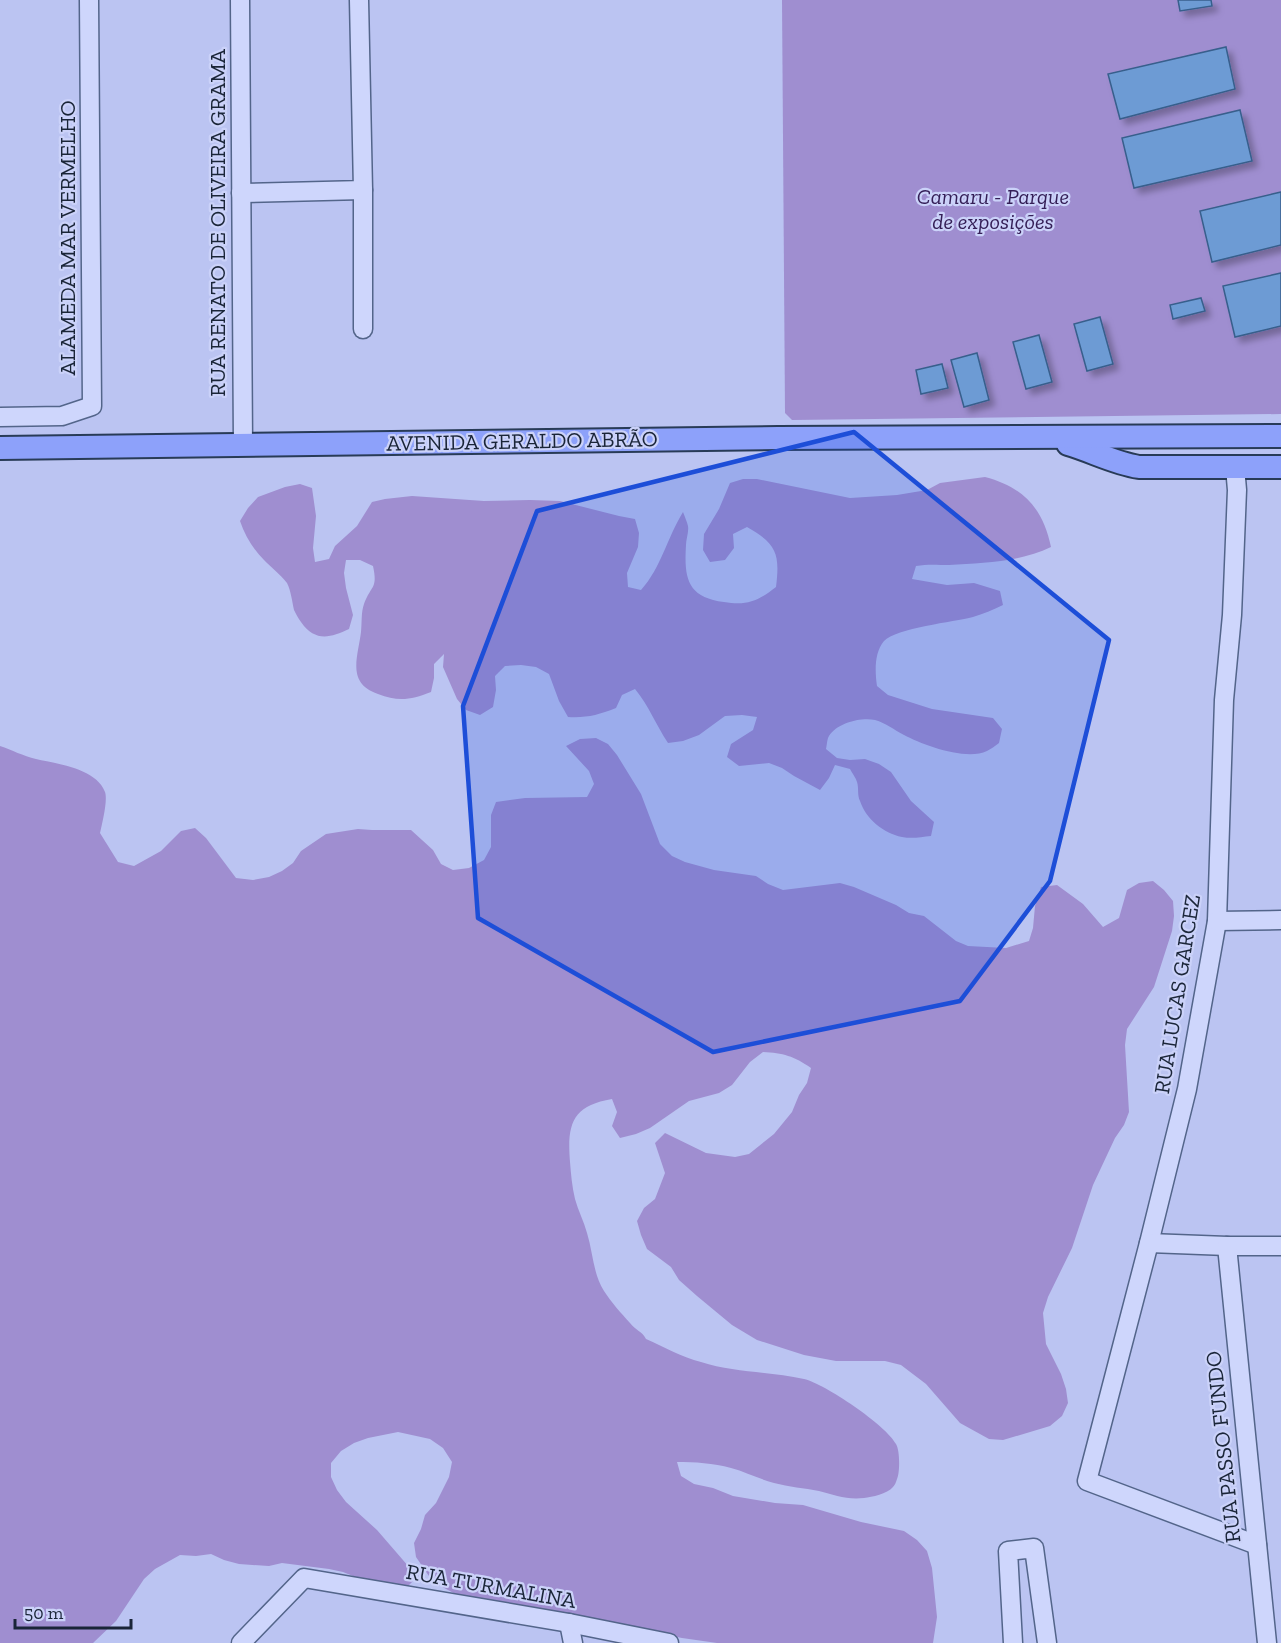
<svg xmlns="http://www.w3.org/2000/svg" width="1281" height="1643" font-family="'Zilla Slab',serif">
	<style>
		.green { fill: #9f8ed0 }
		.building { fill: #6d9bd4; stroke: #375f8c; stroke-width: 1.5; filter: url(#shadow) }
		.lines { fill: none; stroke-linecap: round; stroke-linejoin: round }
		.minor-casing { stroke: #53658a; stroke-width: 21 }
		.major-casing { stroke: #283b57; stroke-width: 26 }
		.minor { stroke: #ced6fc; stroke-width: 18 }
		.major { stroke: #8da1fa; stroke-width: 22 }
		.marked { fill: #1d4ed8; fill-opacity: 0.2; stroke: #1d4ed8; stroke-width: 4.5; stroke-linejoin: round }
		.labels { text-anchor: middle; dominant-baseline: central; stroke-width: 4.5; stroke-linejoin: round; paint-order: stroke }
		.park-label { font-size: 22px; font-style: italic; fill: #341e56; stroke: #cbd2f9 }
		.street-label { font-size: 22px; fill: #1a2538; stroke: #cbd2f9 }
	</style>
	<defs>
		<filter id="shadow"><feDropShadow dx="5.5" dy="5.5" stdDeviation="3" flood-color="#0004"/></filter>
	</defs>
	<rect width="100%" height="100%" fill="#bbc4f2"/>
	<!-- green -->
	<g class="green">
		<path d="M782,0H1281V414L792,420L785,413Z"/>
		<path d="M985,477C1023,487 1043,508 1051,547C1020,562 983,563 949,565C937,565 928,564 916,566L912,579L947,585L974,583L1000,591L1003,605C993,610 983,614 973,617C954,622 896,628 884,641C874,653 875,672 877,686L888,695L932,709L993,718L1002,729L999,743C995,746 991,749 987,751C966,761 923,745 904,735C894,730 886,723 875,720C861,717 837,723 829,736C827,739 827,745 826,749L837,758L850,760L865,759L879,764L891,772L911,801L934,822L931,836C921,837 912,839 902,837C883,833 866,819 860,801C857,795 859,788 857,782C856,778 852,773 850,769L835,765L829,778L820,790L794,776L782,768L769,763L739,766L727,757L731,744L753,730L757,717L742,715L725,716L699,735L683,741L668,743C656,725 649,706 635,689L622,695L616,708C598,715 587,718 568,717L559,701L549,674L536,667L521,665L505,666L495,676L496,690L493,707L480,715L466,710L457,699L443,667L444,654L434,664V678L431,692C411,700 398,702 378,694C346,683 358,657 361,632C362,623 361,612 364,604C371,585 378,589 373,566L360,560H346L344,573L346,588L353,615L349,629C330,638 315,642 301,622C298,618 296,614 294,610C292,601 291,591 287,583C280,574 272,568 264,560C253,549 245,536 240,521L248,508L258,497L285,487L300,484L312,488L316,516L313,548L315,562L329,559L335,546L357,526L372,502L385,499L412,496L484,501L530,500L560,501L619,516L635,519L639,533L638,547L627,573L628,587L641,590C661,568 667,538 683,512C685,517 687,522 688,526C689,532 686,539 686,545C684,578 687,597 724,602C747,606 758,601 776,587C780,554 777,544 747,527L733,534L734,548L725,560L710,562L703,550L704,534L719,509L730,483L743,479H757L850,498L897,495L927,490L940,483Z"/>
		<path d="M596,738L608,744L617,755L641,794L660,844L672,856L685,862L714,870L756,876L768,884L783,890L840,883L854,887L896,905L909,913L924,916L956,941L968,946L1006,948L1029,941L1033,928L1035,906L1041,887L1057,885L1083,904L1103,927L1119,918L1127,890L1139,883L1153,881L1164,890L1173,901L1174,916L1172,931L1154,987L1127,1029L1125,1045L1129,1112L1124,1125L1115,1138L1093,1185L1072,1248L1048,1297L1043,1313L1046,1344L1061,1374L1066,1389L1068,1403L1062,1416L1050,1426L1003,1440L989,1439L960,1423L926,1384L901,1365L885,1361H836L804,1355L757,1340L732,1325L697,1296L679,1280L671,1267L647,1249L641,1235L637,1221L644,1208L655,1199L665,1173L655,1143L665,1133L706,1153L735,1157L749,1154L774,1134L792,1112L799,1095L807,1083L811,1068C794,1056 783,1053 763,1052L750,1062L732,1085L719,1093L689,1101L650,1128L636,1134L620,1138L612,1126L617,1112L612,1099C572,1106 567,1124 570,1162C571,1174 572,1187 575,1199C578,1210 584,1222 587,1233C593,1252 593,1274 604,1291C611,1302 621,1313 630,1323C635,1330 642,1331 646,1339C664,1347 682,1357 701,1362C734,1373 770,1371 804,1379C825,1384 886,1425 896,1444C900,1450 900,1473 897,1479C896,1482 895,1485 893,1487C887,1494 872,1497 864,1498C847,1500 834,1495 819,1491C804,1488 789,1487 774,1483C759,1479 746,1472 731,1468C713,1463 695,1462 677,1462L681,1476L694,1484L713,1488L733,1496L775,1503L803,1505L861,1522L904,1531L917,1540L927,1551L932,1568L937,1617L933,1643H717L682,1638L611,1624L595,1618H578L533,1608L517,1607L463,1598L433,1582L416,1557L414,1543L421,1529L425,1515L436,1503L449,1477L452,1462L443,1448L430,1439L398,1432L368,1438L354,1443L341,1451L331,1463V1477L337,1490L346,1502L377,1530L409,1567L414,1580L404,1590L373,1587L358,1578L343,1572L329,1569L282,1563L269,1566L239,1564L224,1560L211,1554L196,1556L180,1555L155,1569L144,1579L116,1621L93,1643H0V746C12,750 23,756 36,759C57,764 96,768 105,792C108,800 102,824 100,833L118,862L134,866L161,851L181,831L195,828L206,838L236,878L253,880L269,877L282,871L293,863L301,851L326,834L358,829L372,830H411L433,850L441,864L453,870L469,868L484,860L491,847V815L496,802L525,798L587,797L594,784L589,771L566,746L580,739Z"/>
	</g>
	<!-- building -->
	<g class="building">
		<path d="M1178,0H1211L1212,6L1180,11Z"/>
		<path d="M1226,47L1235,89L1120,119L1108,74Z"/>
		<path d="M1240,110L1252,161L1134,188L1122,138Z"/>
		<path d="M1281,192V245L1212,262L1200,211Z"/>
		<path d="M1281,273V326L1235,337L1223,286Z"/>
		<path d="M1201,298L1205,311L1173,319L1170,305Z"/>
		<path d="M1100,317L1113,364L1087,371L1074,324Z"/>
		<path d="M1039,335L1052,382L1026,389L1013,342Z"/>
		<path d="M977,353L989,400L964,407L951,360Z"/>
		<path d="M942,364L948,388L921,394L916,370Z"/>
	</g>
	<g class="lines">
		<defs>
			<g id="minor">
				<path d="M240,0L243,445"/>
				<path d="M241,193L363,190L359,0"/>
				<path d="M363,329V190"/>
				<path d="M0,417L62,416L92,406L89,0"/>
				<path d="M1235,467L1237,490L1232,615L1224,700L1217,921L1187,1089L1149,1243L1087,1481L1257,1545"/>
				<path d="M1217,921L1281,920"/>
				<path d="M1149,1243L1227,1246H1281"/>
				<path d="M1227,1246L1267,1643"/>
				<path d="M569,1623L573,1643"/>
				<path d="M241,1643L304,1578L569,1623L669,1643"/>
				<path d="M1013,1643L1008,1551L1034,1548L1047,1643"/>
			</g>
			<g id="major">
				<path d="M1068,444C1092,451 1114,463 1139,467H1281"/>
				<path d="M0,448L778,438L1281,436"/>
			</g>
		</defs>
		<!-- minor casing -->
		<use href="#minor" class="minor-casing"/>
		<!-- major casing -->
		<use href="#major" class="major-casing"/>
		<!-- minor -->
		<use href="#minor" class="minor"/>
		<!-- major -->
		<use href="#major" class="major"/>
	</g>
	<!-- marked area -->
	<path class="marked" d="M854,432L1109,640L1050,881L960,1001L713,1052L478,918L463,706L537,511Z"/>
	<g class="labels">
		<!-- park labels -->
		<g class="park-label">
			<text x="993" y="196">Camaru - Parque<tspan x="993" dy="25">de exposições</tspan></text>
		</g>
		<!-- street labels -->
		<g class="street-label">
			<text transform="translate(217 223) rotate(-90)">RUA RENATO DE OLIVEIRA GRAMA</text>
			<text transform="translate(67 238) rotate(-90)">ALAMEDA MAR VERMELHO</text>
			<text transform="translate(522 441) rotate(-1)">AVENIDA GERALDO ABRÃO</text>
			<text transform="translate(1177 994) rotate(-81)">RUA LUCAS GARCEZ</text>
			<text transform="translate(1223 1447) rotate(-96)">RUA PASSO FUNDO</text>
			<text transform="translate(491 1586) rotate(10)">RUA TURMALINA</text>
		</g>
	</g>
	<!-- scale -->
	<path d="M15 1619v9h116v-9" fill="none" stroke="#1a2538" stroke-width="3"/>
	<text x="24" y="1619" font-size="18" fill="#1a2538" stroke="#cbd2f9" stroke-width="4.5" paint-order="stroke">50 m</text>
</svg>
